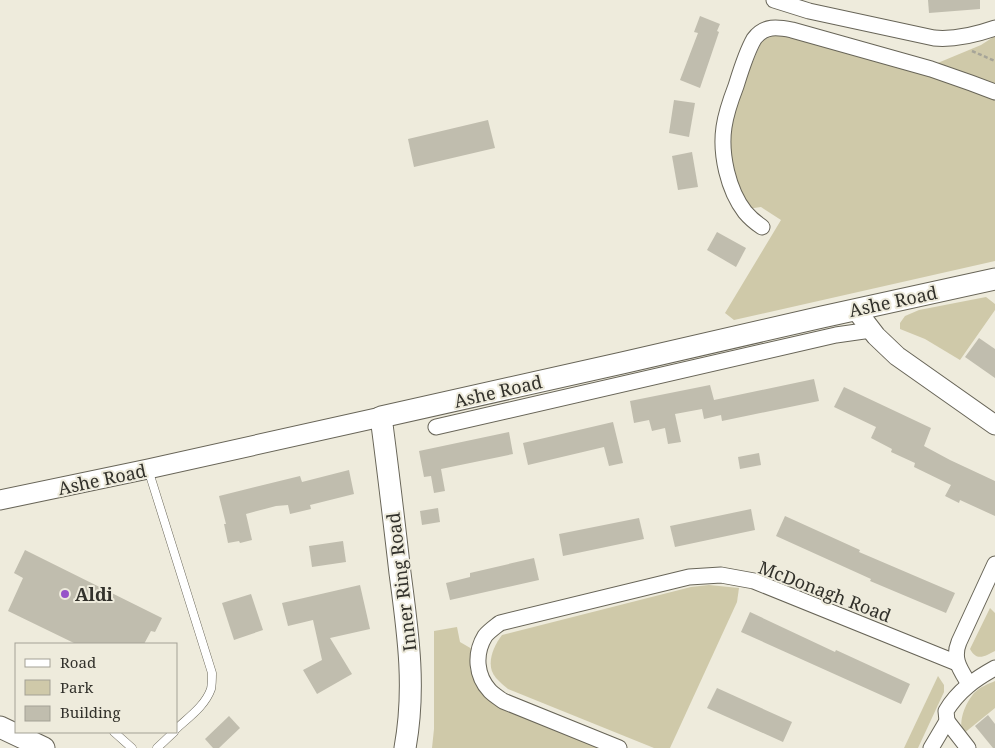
<svg xmlns="http://www.w3.org/2000/svg" width="995" height="748" font-family="'Noto Serif',serif">
	<style>
		.green { fill: #cfc9a9 }
		.building { fill: #c0bdae }
		.lines { fill: none; stroke-linecap: round; stroke-linejoin: round }
		.service-casing { stroke: #686558; stroke-width: 9 }
		.minor-casing { stroke: #686558; stroke-width: 17 }
		.tertiary-casing { stroke: #686558; stroke-width: 21 }
		.secondary-casing { stroke: #686558; stroke-width: 23 }
		.path { stroke: #a6a498; stroke-width: 2.5; stroke-dasharray: 4 2.5; stroke-linecap: butt }
		.service { stroke: #fff; stroke-width: 8 }
		.minor { stroke: #fff; stroke-width: 15 }
		.tertiary { stroke: #fff; stroke-width: 19 }
		.secondary { stroke: #fff; stroke-width: 21 }
		.poi-dot { fill: #9754c9; stroke: #eeebdc; stroke-width: 2 }
		.labels { text-anchor: middle; dominant-baseline: central; stroke-width: 4; stroke-linejoin: round; paint-order: stroke }
		.street-label { font-size: 18px; fill: #32312b; stroke: #eeebdc }
		.poi-label { font-size: 18px; font-weight: bold; fill: #32312b; stroke: #eeebdc; text-anchor: start }
	</style>
	<rect width="100%" height="100%" fill="#eeebdc"/>
	<!-- green -->
	<g class="green">
		<path d="M777,34L916,72L981,45L995,36V261L734,320L725,313L781,220L761,207L747,209L731,169L729,115L762,41Z"/>
		<path d="M986,297L995,304V310L960,360L925,339L900,329V323L905,316L919,310Z"/>
		<path d="M709,585L739,588L737,602L670,748H654L508,689C504,686 500,682 496,678C485,665 493,647 502,635L691,587Z"/>
		<path d="M990,608L995,613V651C985,656 977,662 970,649Z"/>
		<path d="M457,627L460,642L472,649L470,669L480,692L499,708L599,748H432L434,729V631Z"/>
		<path d="M938,676L944,685V692L918,748H904Z"/>
		<path d="M995,681V708L963,734C958,721 965,704 974,693C980,687 988,684 995,681Z"/>
	</g>
	<!-- building -->
	<g class="building">
		<path d="M928,0H980V9L929,13Z"/>
		<path d="M700,16L720,24L717,31L719,32L700,88L680,80L698,33L694,32Z"/>
		<path d="M674,100L695,103L689,137L669,133Z"/>
		<path d="M488,120L495,148L414,167L408,139Z"/>
		<path d="M692,152L698,187L678,190L672,156Z"/>
		<path d="M717,232L746,248L736,267L707,250Z"/>
		<path d="M979,338L995,349V378L965,357Z"/>
		<path d="M814,379L819,401L722,421L721,415L704,419L702,409L675,414L681,442L668,444L665,428L652,431L649,420L634,423L630,401L710,385L714,400Z"/>
		<path d="M844,387L931,428L924,446L950,460L995,481V516L960,500L959,503L945,496L951,485L914,467L915,463L891,452L892,449L871,438L876,427L834,407Z"/>
		<path d="M613,422L623,463L609,466L604,447L528,465L523,443Z"/>
		<path d="M509,432L513,454L441,469L445,491L434,493L431,476L424,477L419,451Z"/>
		<path d="M759,453L761,465L740,469L738,457Z"/>
		<path d="M349,470L354,494L310,505L311,509L290,514L288,505L276,506L246,514L252,540L240,543L239,541L228,543L224,524H226L219,496L300,476L302,482Z"/>
		<path d="M438,508L440,522L422,525L420,511Z"/>
		<path d="M751,509L755,530L675,547L670,526Z"/>
		<path d="M785,516L860,550L859,552L955,593L946,613L870,581L871,579L776,536Z"/>
		<path d="M639,518L644,539L563,556L559,534Z"/>
		<path d="M343,541L346,562L312,567L309,546Z"/>
		<path d="M25,550L162,618L155,632L151,631L144,644H76L8,611L23,578L14,573Z"/>
		<path d="M534,558L539,580L450,600L446,583L470,577V573Z"/>
		<path d="M360,585L370,629L330,638L352,674L317,694L303,670L322,660L313,620L288,626L282,603Z"/>
		<path d="M251,594L263,630L234,640L222,603Z"/>
		<path d="M750,612L835,652L836,650L910,684L901,704L741,632Z"/>
		<path d="M717,688L792,722L783,742L707,708Z"/>
		<path d="M988,715L995,724V748H993L975,726Z"/>
		<path d="M229,716L240,728L219,748H213L205,739Z"/>
	</g>
	<g class="lines">
		<defs>
			<g id="service">
				<path d="M148,469L212,673C212,678 212,684 211,689C205,706 189,717 176,729"/>
				<path d="M114,732L132,748"/>
				<path d="M157,748L174,732"/>
			</g>
			<g id="minor">
				<path d="M774,0L809,11L934,38C955,40 975,35 995,28"/>
				<path d="M762,227C756,223 750,218 745,212C728,190 720,154 724,127C726,113 731,99 736,86C741,70 746,53 754,39C764,25 778,27 792,30L931,69L971,83L995,92"/>
				<path d="M436,427L836,335L871,330"/>
				<path d="M969,684C960,669 952,659 959,642L995,564"/>
				<path d="M947,721L968,748"/>
				<path d="M619,748L503,701C499,698 494,695 490,691C476,676 474,654 485,636C489,631 495,627 500,623L689,577L721,575L754,581L957,663"/>
				<path d="M931,748L947,721L946,711C958,691 975,679 995,668"/>
			</g>
			<g id="tertiary">
				<path d="M856,310L876,336L897,356L995,425"/>
				<path d="M0,500L148,469L381,417"/>
			</g>
			<g id="secondary">
				<path d="M0,727L44,748"/>
				<path d="M405,748C416,688 408,633 400,573C394,521 388,469 381,417L622,363L822,317L995,279"/>
			</g>
		</defs>
		<!-- service casing -->
		<use href="#service" class="service-casing"/>
		<!-- minor casing -->
		<use href="#minor" class="minor-casing"/>
		<!-- tertiary casing -->
		<use href="#tertiary" class="tertiary-casing"/>
		<!-- secondary casing -->
		<use href="#secondary" class="secondary-casing"/>
		<!-- path -->
		<path class="path" d="M972,51L995,61"/>
		<!-- service -->
		<use href="#service" class="service"/>
		<!-- minor -->
		<use href="#minor" class="minor"/>
		<!-- tertiary -->
		<use href="#tertiary" class="tertiary"/>
		<!-- secondary -->
		<use href="#secondary" class="secondary"/>
	</g>
	<!-- markers -->
	<circle class="poi-dot" cx="65" cy="594" r="5"/>
	<g class="labels">
		<!-- street labels -->
		<g class="street-label">
			<text transform="translate(893 301) rotate(-12)">Ashe Road</text>
			<text transform="translate(498 391) rotate(-13)">Ashe Road</text>
			<text transform="translate(102 479) rotate(-12)">Ashe Road</text>
			<text transform="translate(401 582) rotate(-97)">Inner Ring Road</text>
			<text transform="translate(825 591) rotate(21)">McDonagh Road</text>
		</g>
		<!-- poi labels -->
		<g class="poi-label">
			<text x="75" y="594">Aldi</text>
		</g>
	</g>
	<!-- legend -->
	<rect x="15" y="643" width="162" height="90" fill="#eeebdc" stroke="#a3a195"/>
	<rect x="25" y="659" width="25" height="8" fill="#ffffff" stroke="#a3a195"/>
	<text x="60" y="668" font-size="15" fill="#32312b">Road</text>
	<rect x="25" y="680" width="25" height="15" fill="#cfc9a9" stroke="#a3a195"/>
	<text x="60" y="693" font-size="15" fill="#32312b">Park</text>
	<rect x="25" y="706" width="25" height="15" fill="#c0bdae" stroke="#a3a195"/>
	<text x="60" y="718" font-size="15" fill="#32312b">Building</text>
</svg>
